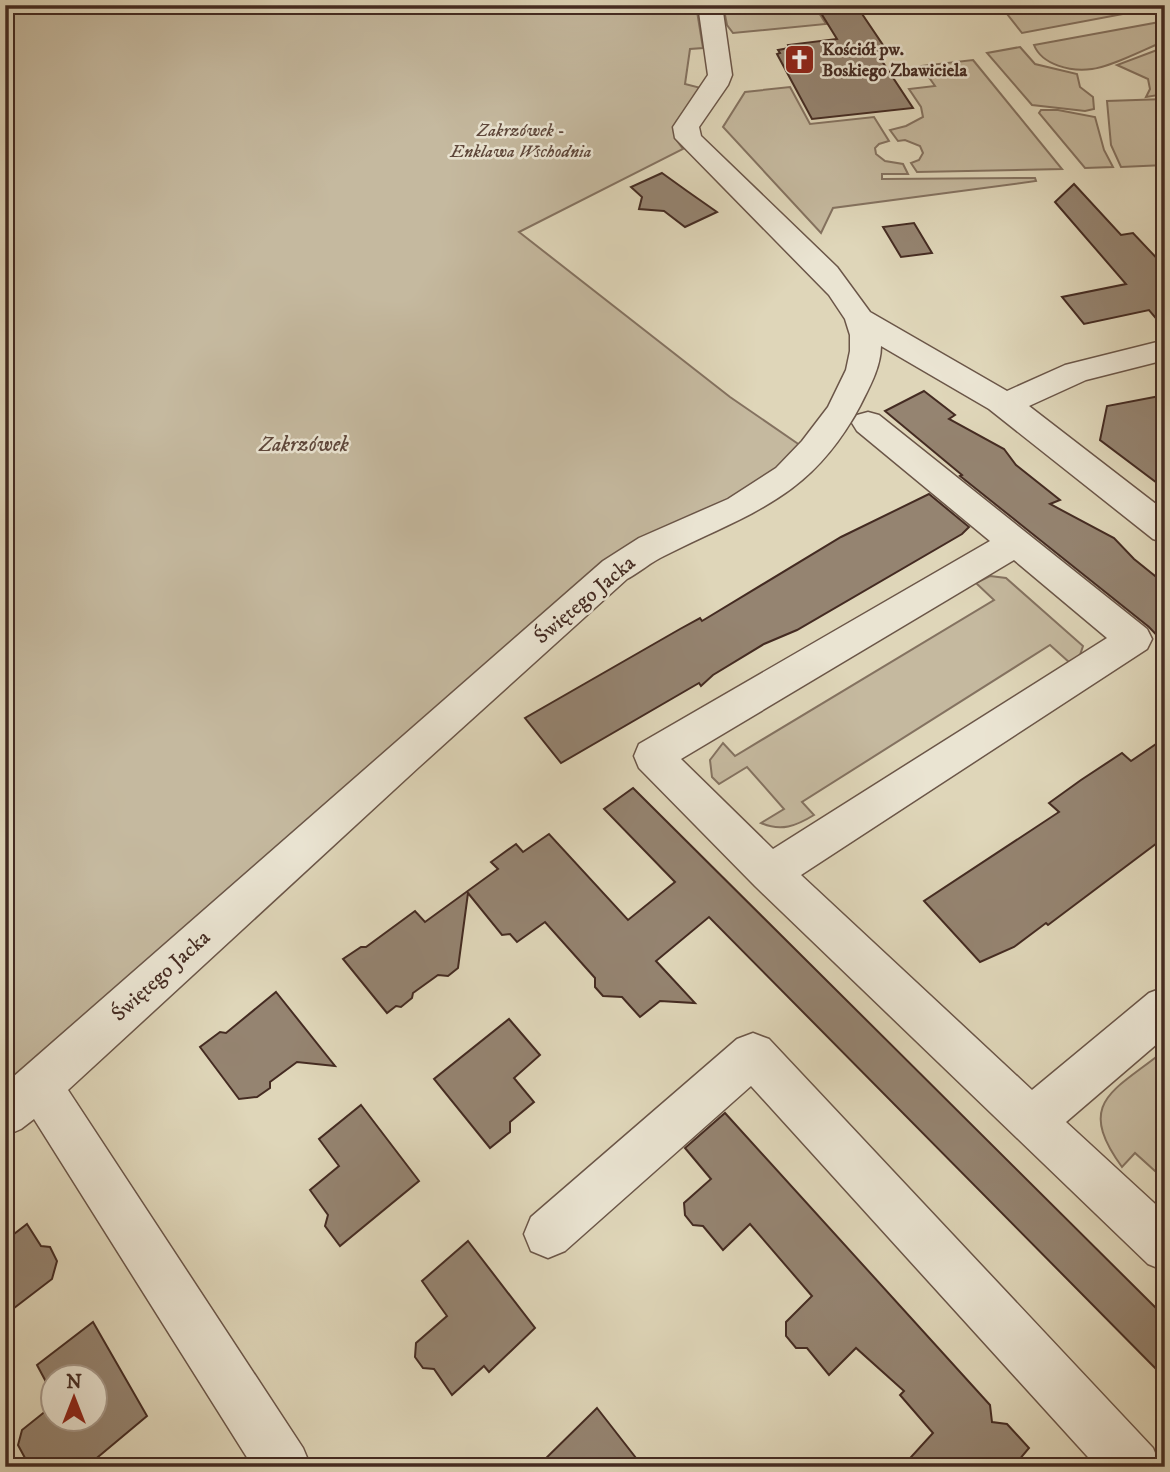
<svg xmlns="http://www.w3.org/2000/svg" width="1170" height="1472" font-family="'IM FELL DW Pica',serif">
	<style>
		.green { fill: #c5b99f; stroke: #847260; stroke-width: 2 }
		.building { fill: #958471; stroke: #442b22; stroke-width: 2 }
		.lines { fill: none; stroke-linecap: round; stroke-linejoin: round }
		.minor-casing { stroke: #6b5648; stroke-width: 3 }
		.minor { fill: #eae4d2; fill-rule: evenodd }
		.labels { text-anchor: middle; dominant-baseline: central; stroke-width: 5; stroke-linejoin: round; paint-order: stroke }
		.far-poi-label { font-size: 18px; font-weight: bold; fill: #442b22; stroke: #eae4d2; text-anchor: start }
		.far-park-label { font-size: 18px; font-style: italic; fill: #5e473b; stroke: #eae4d2 }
		.park-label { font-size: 21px; font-style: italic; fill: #5e473b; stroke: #eae4d2 }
		.street-label { font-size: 21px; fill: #442b22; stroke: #eae4d2 }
	</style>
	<rect width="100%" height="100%" fill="#dfd6b9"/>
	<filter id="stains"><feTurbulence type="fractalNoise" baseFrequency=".00286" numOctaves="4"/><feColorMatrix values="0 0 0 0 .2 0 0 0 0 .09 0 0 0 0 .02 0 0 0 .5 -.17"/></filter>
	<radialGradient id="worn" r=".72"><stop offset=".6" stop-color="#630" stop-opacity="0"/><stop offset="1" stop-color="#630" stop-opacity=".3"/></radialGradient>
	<!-- green -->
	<g class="green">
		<path d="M30,5H696L703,48L690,49L685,84L701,88L676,122L675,138L683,149L519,232L730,397L807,450L780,473L628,554L5,1101V17Z"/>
		<path d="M723,5H814L826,24L733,33L727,25Z"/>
		<path d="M1000,5H1135L1144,10L1022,33Z"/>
		<path d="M1165,21V41C1145,49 1111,67 1092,69C1071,72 1042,65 1034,45Z"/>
		<path d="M1020,47L1035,64L1077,74L1080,87L1093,97L1094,109L1085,111L1032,105L987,53Z"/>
		<path d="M1165,47V94L1146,97L1150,89L1148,79L1117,65Z"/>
		<path d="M973,60L1062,169L917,172L911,163L919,160L923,153L920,146L905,140L898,141L890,130L906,126L923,117L921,107L909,89L935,86L921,66Z"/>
		<path d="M790,87L810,124L874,117L889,141L879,144L875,148L876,154L885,161L903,164L908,174H882V179L1035,178L1036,181L833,208L821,233L723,127L745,92Z"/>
		<path d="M1165,99V165L1121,167L1111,145L1107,101Z"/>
		<path d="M1041,110H1058L1095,117L1104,150L1113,167L1085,168L1039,113Z"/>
		<path d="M990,576L1006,578L1083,646L1079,658L1070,663L1050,645L802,802L814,815C796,826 781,832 761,823L784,809L747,767L719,784L712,777L710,760L723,743L735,756L994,600L976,583Z"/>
		<path d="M1165,1050V1180L1135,1153L1122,1167C1074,1101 1115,1091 1165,1050Z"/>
	</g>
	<!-- building -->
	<g class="building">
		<path d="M816,5H856L885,48L882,61L913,108L812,119L777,54L780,53L778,50L789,48L788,45L837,39Z"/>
		<path d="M662,173L687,191L717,212L685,227L664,211L639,209L642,197L631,187Z"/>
		<path d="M1074,184L1121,235L1133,233L1165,267V329L1149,310L1084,324L1062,297L1126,284L1055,202Z"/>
		<path d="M914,223L932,253L901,257L883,227Z"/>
		<path d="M924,391L955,415L949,419L1004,449L1016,465L1060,500L1050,504L1114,538L1134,559L1165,584V644L1149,627L960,476L962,475L885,411Z"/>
		<path d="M1165,395V489L1100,440L1107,406Z"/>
		<path d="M929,494L969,527L962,534L797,630L764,644L713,675L701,686L699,683L561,763L525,718L680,629L700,618L702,621L841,537Z"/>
		<path d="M1165,738V837L1048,925L1046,923L1014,947L980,962L924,901L1059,812L1049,803L1081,780L1122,753L1131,761Z"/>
		<path d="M633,788L1165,1317V1378L709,917L656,961L695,1003L660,1001L640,1017L622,997L603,996L595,987V978L545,922L517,942L510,934L502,935L468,893L458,968L448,976L438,975L413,993L412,998L401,1007L396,1006L387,1013L343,959L361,947H366L415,911L425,922L498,869L491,862L516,844L523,852L549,834L628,920L675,882L604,809Z"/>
		<path d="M276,992L335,1066L297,1062L270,1082V1088L257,1097L239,1099L200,1047L220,1032L226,1033Z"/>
		<path d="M509,1019L540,1055L514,1078L534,1102L510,1122V1132L490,1148L434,1079Z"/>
		<path d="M361,1105L419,1181L340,1246L325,1226L328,1215L310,1190L339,1166L319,1139Z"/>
		<path d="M725,1113L990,1405L992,1422L1007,1424L1029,1448L1013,1467H902L933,1433L900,1395L904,1391L856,1348L829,1375L807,1348H796L786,1336V1322L812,1296L750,1224L723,1250L703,1226L693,1225L685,1215L684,1203L711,1179L685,1148Z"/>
		<path d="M27,1224L41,1246L50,1247L57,1261L52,1279L5,1315V1241Z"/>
		<path d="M468,1241L535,1328L489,1372L484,1366L452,1395L434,1369L423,1368L415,1357L416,1343L447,1316L422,1281Z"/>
		<path d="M93,1322L147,1416L86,1467H39L35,1459L25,1458L18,1445L22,1430L52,1406V1419H94V1377H52V1393L37,1365Z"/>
		<path d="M597,1408L643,1467H537Z"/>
	</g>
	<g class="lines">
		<defs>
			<g id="minor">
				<path d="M698,5H722L732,75L728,85L699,127L701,136L837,267L870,312L1007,391L1065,365L1165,340V360L1086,380L1029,406L1165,511V543L1153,539L989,409L881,346C881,367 869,388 860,406C810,499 751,512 664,556C651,562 640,572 627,579L419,767L68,1090L303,1448L311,1467H253L34,1119L21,1129L5,1136V1084L603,561L639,538L728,499L776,468L802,441L828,407L846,370L850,351V335L845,319L829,295L675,138L673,127L708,75Z"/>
				<path d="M868,412L879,415L1147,629L1152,639L1147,649L801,875L1032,1090L1149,993L1165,987V1037L1066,1122L1165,1213V1271L1148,1264L755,886L639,768L634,756L639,744L990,541L857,431L852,423L857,415ZM1014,560L1107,638L773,849L681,759Z"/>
				<path d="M753,1033L769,1039L1153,1448L1161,1467H1097L751,1086L565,1251L548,1258L531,1251L524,1234L531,1217L737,1039Z"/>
			</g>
		</defs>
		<!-- minor casing -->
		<use href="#minor" class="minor-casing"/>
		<!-- minor -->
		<use href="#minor" class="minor"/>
	</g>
	<!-- icons -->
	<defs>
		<symbol id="church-square" viewBox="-11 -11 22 22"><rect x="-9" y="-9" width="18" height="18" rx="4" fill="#8f2418" stroke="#eae4d2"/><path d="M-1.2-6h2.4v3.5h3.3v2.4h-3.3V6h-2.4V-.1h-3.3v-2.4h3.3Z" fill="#fff"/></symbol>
	</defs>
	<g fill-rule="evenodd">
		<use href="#church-square" x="782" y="42" width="35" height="35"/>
	</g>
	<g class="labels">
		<!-- far-poi labels -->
		<g class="far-poi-label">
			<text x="822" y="50">Kościół pw.<tspan x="822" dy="21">Boskiego Zbawiciela</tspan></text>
		</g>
		<!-- far-park labels -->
		<g class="far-park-label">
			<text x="521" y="131">Zakrzówek -<tspan x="521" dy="21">Enklawa Wschodnia</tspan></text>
		</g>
		<!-- park labels -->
		<g class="park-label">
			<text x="304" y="445">Zakrzówek</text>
		</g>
		<!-- street labels -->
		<g class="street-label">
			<text transform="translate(585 600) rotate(-40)">Świętego Jacka</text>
			<text transform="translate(161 976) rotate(-42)">Świętego Jacka</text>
		</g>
	</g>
	<!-- margin -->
	<rect width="1170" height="1472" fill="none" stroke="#dfd6b9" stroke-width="28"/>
	<rect x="7" y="7" width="1156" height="1458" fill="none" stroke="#442b22" stroke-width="3.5"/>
	<rect x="14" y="14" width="1142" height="1444" fill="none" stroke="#442b22" stroke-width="2"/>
	<!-- north arrow -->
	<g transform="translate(74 1398)"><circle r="33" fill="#eae4d2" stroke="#a89a8c" stroke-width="2"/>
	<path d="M0-5L12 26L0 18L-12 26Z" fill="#8f2418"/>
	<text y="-10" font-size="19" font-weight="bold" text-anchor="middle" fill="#442b22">N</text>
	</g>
	<rect width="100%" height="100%" filter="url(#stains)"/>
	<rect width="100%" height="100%" fill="url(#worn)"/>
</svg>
